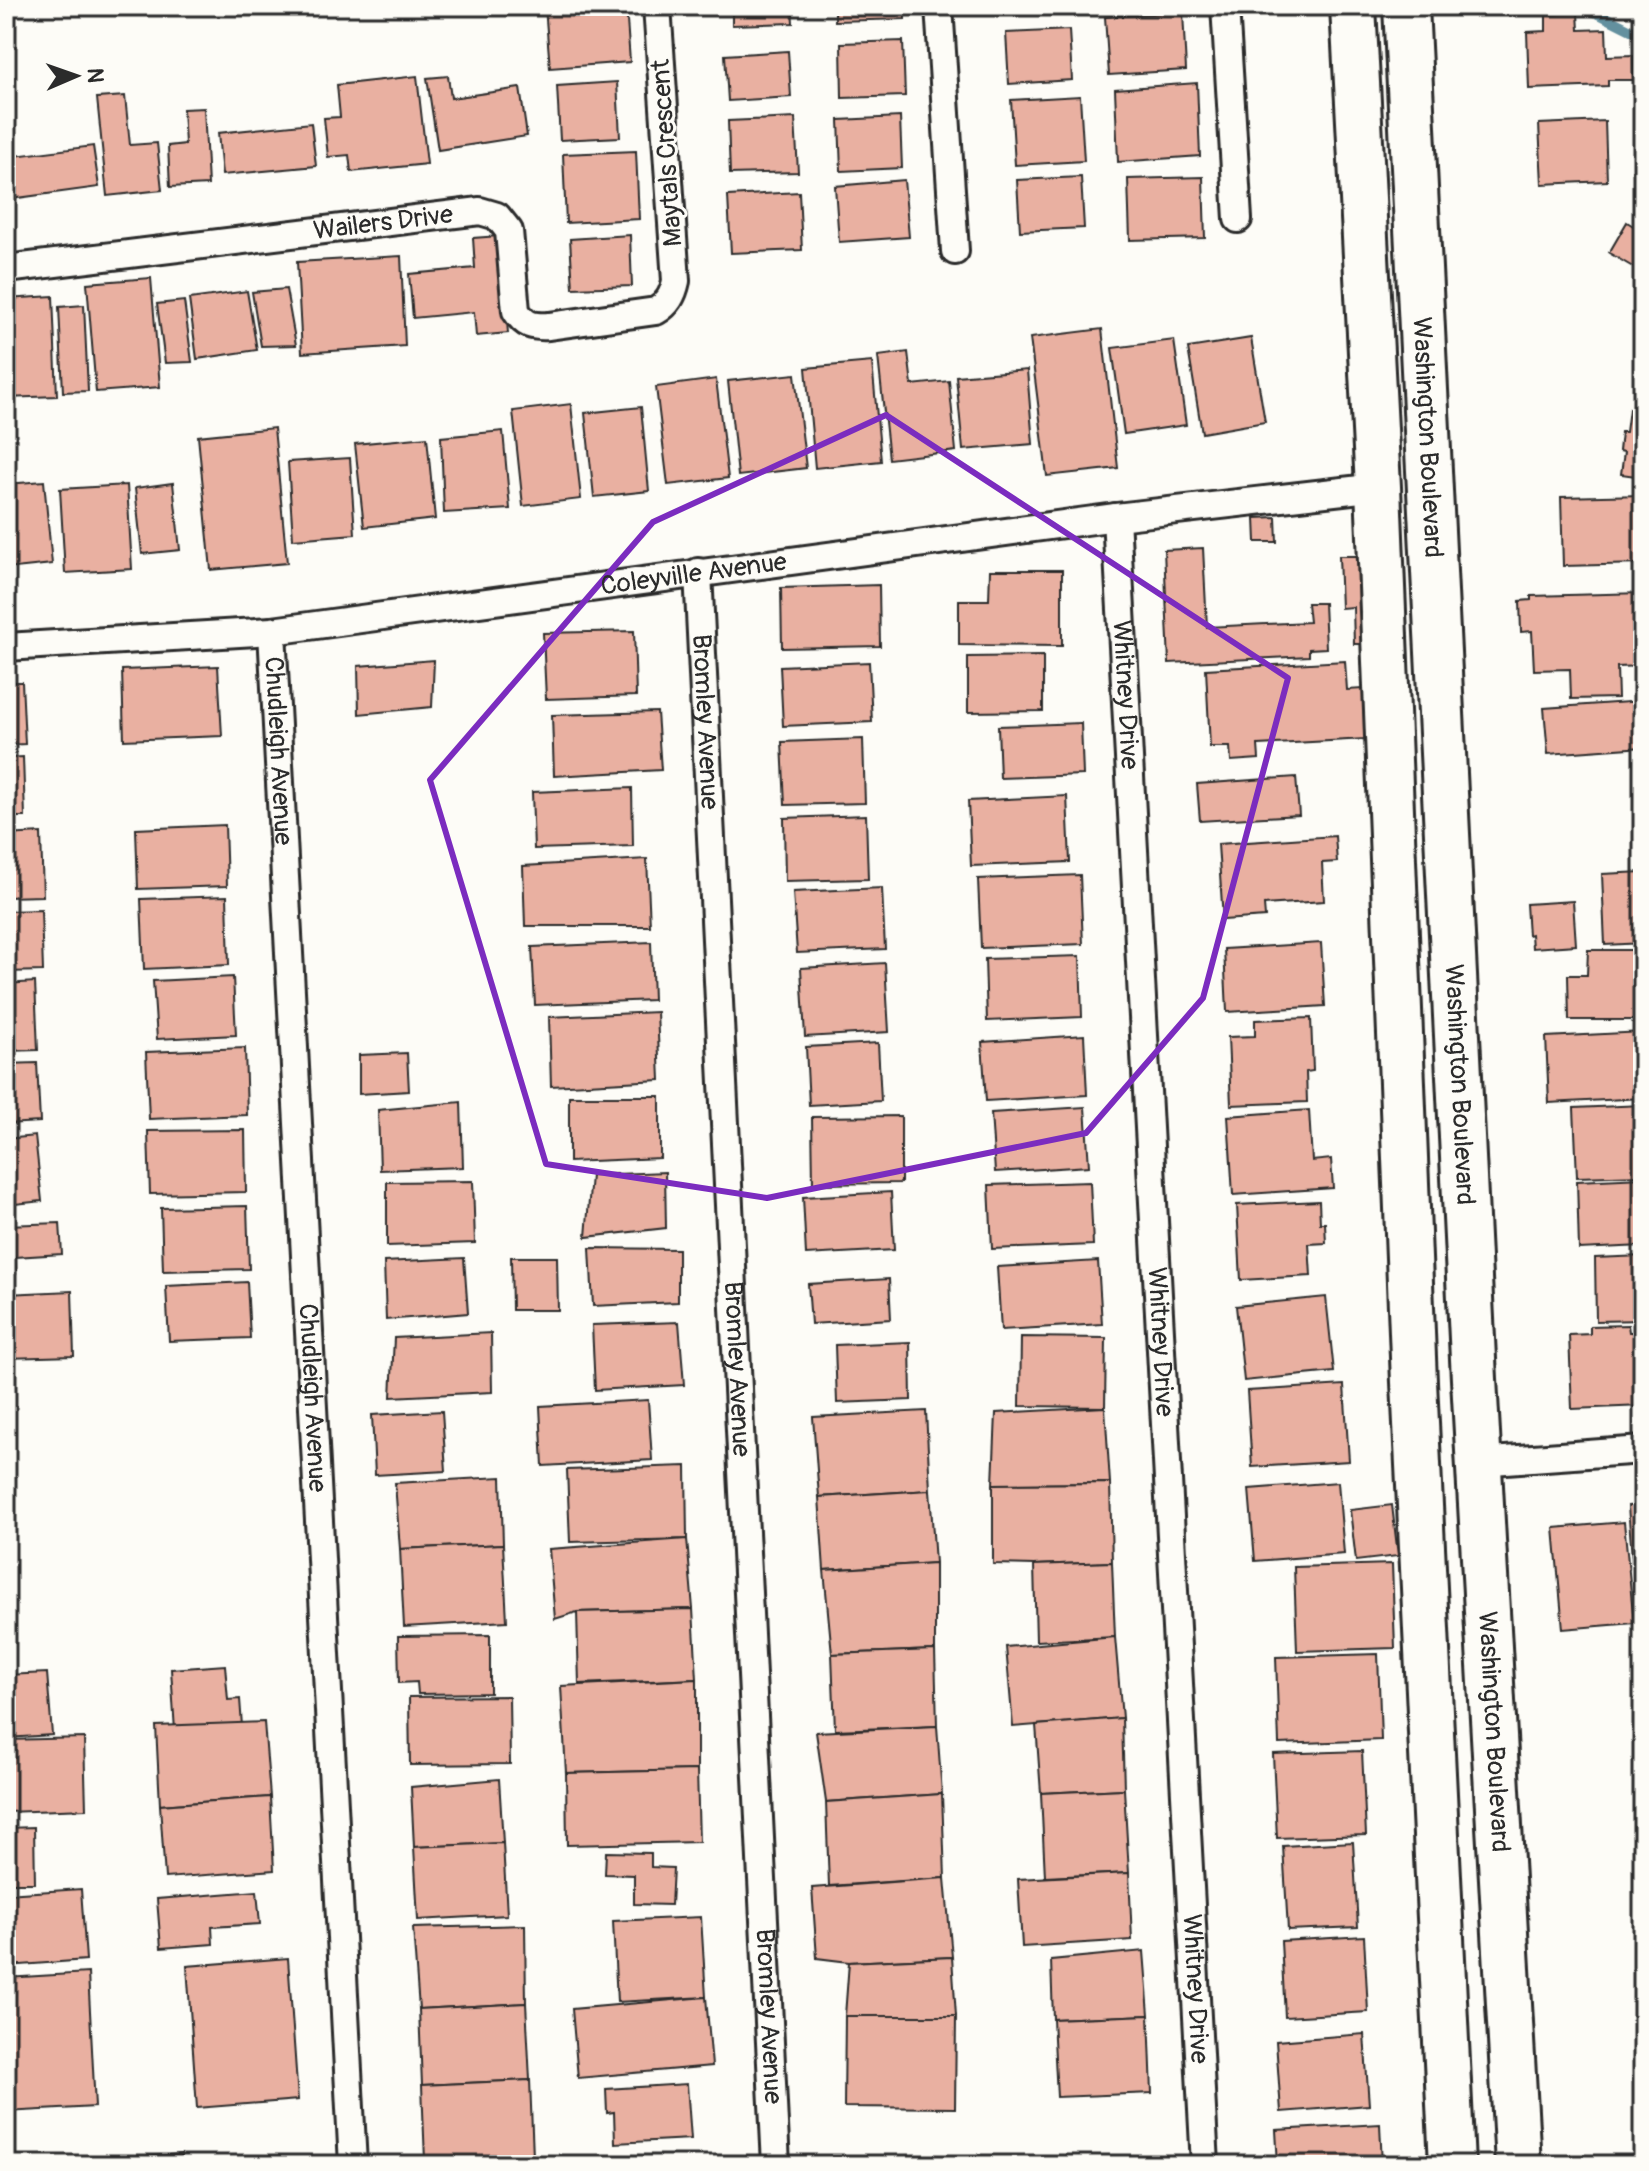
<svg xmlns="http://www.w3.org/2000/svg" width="1649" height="2171" font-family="Pangolin,sans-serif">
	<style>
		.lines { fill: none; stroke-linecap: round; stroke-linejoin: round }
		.stream { stroke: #63909e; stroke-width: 10 }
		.building { fill: #e9b0a1; stroke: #2b2b2b; stroke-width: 2 }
		.street-casing { stroke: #2b2b2b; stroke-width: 32 }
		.highway-casing { stroke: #2b2b2b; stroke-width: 50 }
		.street { stroke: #fdfcf7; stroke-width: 26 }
		.highway { stroke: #fdfcf7; stroke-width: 44 }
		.marked { fill: none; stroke: #7b2cbf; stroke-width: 6; stroke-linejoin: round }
		.labels { text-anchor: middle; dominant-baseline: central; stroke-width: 6; stroke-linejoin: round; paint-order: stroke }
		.street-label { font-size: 26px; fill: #2b2b2b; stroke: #fdfcf7 }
	</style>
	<rect width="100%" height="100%" fill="#fdfcf7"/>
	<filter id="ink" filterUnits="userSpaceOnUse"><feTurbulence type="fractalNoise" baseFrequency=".0125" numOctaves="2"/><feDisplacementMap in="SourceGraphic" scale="16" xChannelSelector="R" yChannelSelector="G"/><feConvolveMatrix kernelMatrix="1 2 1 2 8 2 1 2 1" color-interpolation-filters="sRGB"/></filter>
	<g filter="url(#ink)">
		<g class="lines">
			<!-- stream -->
			<path class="stream" d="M1583,6L1643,36"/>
		</g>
		<!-- building -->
		<g class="building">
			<path d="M626,6L630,62L550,68L545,7Z"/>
			<path d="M732,6H792L793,23L732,25Z"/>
			<path d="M835,6H905V19L835,21Z"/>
			<path d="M1183,12L1186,70L1109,75L1105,17Z"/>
			<path d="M1578,13L1579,30L1606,29L1607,56L1633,55L1634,80H1608V86L1529,89L1527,32L1546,31V15Z"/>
			<path d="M1069,30L1072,80L1009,84L1006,33Z"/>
			<path d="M903,41L905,96L842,98L841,43Z"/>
			<path d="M788,51L791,97L728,101L725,55Z"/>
			<path d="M417,76L427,164L351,172L349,155L328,157L324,118L340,117L337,85Z"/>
			<path d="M448,76L451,98L520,88L527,136L438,150L427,78Z"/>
			<path d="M617,82L620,137L560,140L557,86Z"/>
			<path d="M1197,83L1200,156L1118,162L1115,89Z"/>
			<path d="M125,96L130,145L157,143L162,190L107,196L97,98Z"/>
			<path d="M1080,96L1084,161L1015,165L1011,100Z"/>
			<path d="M204,108L208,185L170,187L168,146L185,144L183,109Z"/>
			<path d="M900,117L902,168L841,171L839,120Z"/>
			<path d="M795,118L798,172L730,174L728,121Z"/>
			<path d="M1605,121L1607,181L1542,184L1539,124Z"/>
			<path d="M311,123L316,166L222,175L218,133Z"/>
			<path d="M93,146L99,187L10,199L6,157Z"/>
			<path d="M636,151L639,219L566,223L563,154Z"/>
			<path d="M1081,177L1084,228L1020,231L1017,180Z"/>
			<path d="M1203,177L1205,238L1130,240L1128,179Z"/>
			<path d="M904,180L909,237L839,242L835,186Z"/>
			<path d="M799,192L802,250L731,253L728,196Z"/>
			<path d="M1627,222L1643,232V273L1609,253Z"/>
			<path d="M630,235L632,286L573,288L570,239Z"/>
			<path d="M499,236L508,333L476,336L474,312L413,318L409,274L475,268L473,238Z"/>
			<path d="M401,256L405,346L302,353L297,262Z"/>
			<path d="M151,278L160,387L96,392L87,283Z"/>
			<path d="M286,289L296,345L261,346L252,292Z"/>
			<path d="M247,291L257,350L197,359L189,299Z"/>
			<path d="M53,296L57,396L6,398V299Z"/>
			<path d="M184,301L192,362L165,363L157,304Z"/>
			<path d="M84,305L88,391L63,392L59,307Z"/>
			<path d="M1102,329L1118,468L1047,476L1030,338Z"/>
			<path d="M1251,338L1265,422L1202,433L1188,348Z"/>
			<path d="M1174,340L1186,425L1124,434L1112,348Z"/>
			<path d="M908,352L912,385L949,381L956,451L889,459L878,356Z"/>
			<path d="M872,362L881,461L815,468L806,368Z"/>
			<path d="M1027,370L1033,444L963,450L956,376Z"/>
			<path d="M795,374L806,468L738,476L728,381Z"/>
			<path d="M716,379L728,478L668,485L656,387Z"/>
			<path d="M571,404L581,499L523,506L513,411Z"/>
			<path d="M641,407L649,491L594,497L585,413Z"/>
			<path d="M1629,409L1643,411V477L1621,474L1624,452L1619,451L1621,432H1626Z"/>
			<path d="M274,428L287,563L211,570L198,436Z"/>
			<path d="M503,431L510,509L444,513L441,437Z"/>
			<path d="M427,437L435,519L364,527L355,444Z"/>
			<path d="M350,458L355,534L293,539L288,462Z"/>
			<path d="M44,481L52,564L6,569V484Z"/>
			<path d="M173,483L180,550L142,554L135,488Z"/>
			<path d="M127,485L132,569L65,573L60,489Z"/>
			<path d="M1643,495V564L1563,566L1561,497Z"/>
			<path d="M1276,517L1277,542H1256L1255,518Z"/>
			<path d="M1203,548L1207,627L1309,622L1307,603H1324L1326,648L1309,649V656L1169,663L1164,550Z"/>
			<path d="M1339,556H1365L1367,644H1354L1353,607L1341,608Z"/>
			<path d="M990,570H1062V646L959,645V600H989Z"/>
			<path d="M879,585L880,646L782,648L781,588Z"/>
			<path d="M1643,593V666L1617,667L1618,698L1571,699L1570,669L1534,670L1532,631L1521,632L1520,601L1531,600V596Z"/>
			<path d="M634,631L636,696L546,699L543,633Z"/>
			<path d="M1043,656V711L968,712V657Z"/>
			<path d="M434,660L432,707L359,714L358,666Z"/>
			<path d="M1345,661L1347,690L1363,689L1366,739L1258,745L1259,759L1231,761L1230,747H1210L1206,669Z"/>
			<path d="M869,662L872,722L783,726L780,666Z"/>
			<path d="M218,666L222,736L124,740L122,670Z"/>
			<path d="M6,682H22L25,744L6,745Z"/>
			<path d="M1643,701V747L1548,754L1544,708Z"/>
			<path d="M657,712L661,770L554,776L552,715Z"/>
			<path d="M1081,723L1083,775L1000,778L998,726Z"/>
			<path d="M863,739L865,803L785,805L782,742Z"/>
			<path d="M23,757L25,817H6V758Z"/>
			<path d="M1296,777L1299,815L1200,821L1197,784Z"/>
			<path d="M632,788L633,846L534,849L532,792Z"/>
			<path d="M1067,796L1070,862L971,866L968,801Z"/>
			<path d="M866,815L868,879L785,881L784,818Z"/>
			<path d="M225,825L227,886L138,889L136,829Z"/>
			<path d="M41,833L43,896L6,897V835Z"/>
			<path d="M1335,836L1337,862L1322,863L1324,901L1264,905L1265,917L1223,920L1218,844Z"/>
			<path d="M647,859L650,926H525L523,866Z"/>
			<path d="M1643,872V943L1605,945L1602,874Z"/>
			<path d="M1080,875L1083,944L981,948L978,879Z"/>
			<path d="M882,888L885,949L797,953L793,892Z"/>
			<path d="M227,896L229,965L144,969L141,899Z"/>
			<path d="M1573,901L1576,945L1532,948L1531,934L1528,935L1526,904Z"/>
			<path d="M41,910L43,971L6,972V911Z"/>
			<path d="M651,942L653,1000L535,1005L532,947Z"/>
			<path d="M1321,943L1325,1006L1227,1012L1224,949Z"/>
			<path d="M1588,950H1643V1020H1569L1568,975H1587Z"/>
			<path d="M1080,956L1082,1017L987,1021L985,959Z"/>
			<path d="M885,963L889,1032L805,1037L801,968Z"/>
			<path d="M233,977L236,1035L157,1039L153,981Z"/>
			<path d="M35,982L38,1050L6,1051V984Z"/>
			<path d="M657,1012L660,1080L551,1086L549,1017Z"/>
			<path d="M1311,1018L1313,1071L1306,1072L1307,1102L1231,1105L1228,1037L1255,1036V1020Z"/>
			<path d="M1643,1032V1098L1549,1103L1546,1037Z"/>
			<path d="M1084,1035L1087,1095L986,1101L982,1042Z"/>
			<path d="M878,1043L881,1101L809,1105L806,1047Z"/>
			<path d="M245,1048L247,1115L149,1119L146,1052Z"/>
			<path d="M407,1053L409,1091L359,1094V1055Z"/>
			<path d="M37,1063L40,1122L6,1124V1064Z"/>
			<path d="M569,1096H660V1158L569,1162Z"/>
			<path d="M461,1102L463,1167L380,1170L378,1110Z"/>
			<path d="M1643,1105V1175L1577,1177L1574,1108Z"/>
			<path d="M1085,1107L1089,1166L995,1172L991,1113Z"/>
			<path d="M1309,1110L1312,1161L1331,1159L1333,1188L1233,1195L1228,1116Z"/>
			<path d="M901,1116V1183L813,1184L812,1117Z"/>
			<path d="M245,1130L246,1192L150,1194L148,1131Z"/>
			<path d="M35,1136L42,1201L6,1205V1139Z"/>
			<path d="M665,1172L666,1228L586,1237L591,1175Z"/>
			<path d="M1643,1178V1246L1579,1249L1577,1181Z"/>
			<path d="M473,1181L475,1243L387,1246V1182Z"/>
			<path d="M1090,1182L1093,1245L992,1249L989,1185Z"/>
			<path d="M891,1192L894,1250L806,1255L803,1197Z"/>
			<path d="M1319,1201L1320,1223H1325L1326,1243L1309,1244L1311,1276L1241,1280L1237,1205Z"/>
			<path d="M247,1206L249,1269L163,1271L161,1208Z"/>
			<path d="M60,1223L62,1254L15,1257L16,1274H6V1225Z"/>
			<path d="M590,1248L678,1249V1302L593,1306Z"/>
			<path d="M1643,1256V1320L1596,1321L1595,1258Z"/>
			<path d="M511,1257H557L558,1310H512Z"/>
			<path d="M464,1258L468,1313L386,1320L384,1262Z"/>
			<path d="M1098,1261L1102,1324L1001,1330L997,1267Z"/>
			<path d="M889,1279L891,1319L811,1324L808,1284Z"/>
			<path d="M247,1282L250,1338L169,1341L166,1286Z"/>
			<path d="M72,1291L74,1356L6,1358V1294Z"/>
			<path d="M1326,1297L1334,1372L1244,1381L1236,1306Z"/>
			<path d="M679,1322L684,1385L595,1390L592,1325Z"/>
			<path d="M1628,1325L1629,1332H1643V1406L1572,1409L1569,1335L1590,1334V1326Z"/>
			<path d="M491,1333L492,1392L391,1397L394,1338Z"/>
			<path d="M1021,1337L1106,1338L1105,1407L1020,1406Z"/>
			<path d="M910,1342L911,1400L837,1403L835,1345Z"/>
			<path d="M1344,1385L1349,1461L1252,1467L1247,1391Z"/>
			<path d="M648,1400L652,1460L543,1466L540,1406Z"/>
			<path d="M1105,1407L1110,1483L993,1484L996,1413Z"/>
			<path d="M442,1411L446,1471L375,1475L372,1415Z"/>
			<path d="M926,1411L930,1490L819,1497L813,1417Z"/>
			<path d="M686,1466L687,1539L570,1542L567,1470Z"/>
			<path d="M501,1477L503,1544L400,1549L395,1483Z"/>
			<path d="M1338,1482L1344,1554L1255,1561L1249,1489Z"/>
			<path d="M1110,1483L1112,1562L1034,1565L993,1564V1484Z"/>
			<path d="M930,1490L935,1563L824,1570L819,1497Z"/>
			<path d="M1392,1505L1398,1556L1356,1561L1350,1510Z"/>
			<path d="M1643,1505V1608L1636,1609L1628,1506Z"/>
			<path d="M1624,1522L1634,1623L1563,1629L1554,1528Z"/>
			<path d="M687,1539L693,1609L577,1612L555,1619L549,1549Z"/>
			<path d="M503,1544L507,1621L404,1627L400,1549Z"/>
			<path d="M1112,1562L1115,1637L1036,1641L1034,1565Z"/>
			<path d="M935,1563V1650L832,1654L824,1570Z"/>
			<path d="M1392,1564L1395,1648L1297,1651L1294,1567Z"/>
			<path d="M693,1609L697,1679L579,1684L577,1612Z"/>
			<path d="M490,1635V1693L418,1694L417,1682L399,1683L398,1636Z"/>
			<path d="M1115,1637L1122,1718L1013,1727L1006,1647Z"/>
			<path d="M935,1650L937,1726L835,1730L832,1654Z"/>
			<path d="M1378,1654L1381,1740L1279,1744L1276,1657Z"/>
			<path d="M225,1665L228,1700L240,1699L242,1726L175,1731L171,1669Z"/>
			<path d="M47,1673L52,1735L6,1738V1675Z"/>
			<path d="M697,1679V1770L566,1773L561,1686Z"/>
			<path d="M509,1696L510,1764L410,1765L409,1697Z"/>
			<path d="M1122,1718L1124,1789L1041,1793L1036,1725Z"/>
			<path d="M264,1722L270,1797L160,1805L156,1726Z"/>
			<path d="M937,1726L942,1794L826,1802L816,1732Z"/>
			<path d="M84,1738L86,1809L6,1812V1740Z"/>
			<path d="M1362,1751L1366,1835L1277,1838L1273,1754Z"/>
			<path d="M697,1770L699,1842L567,1845L566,1773Z"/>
			<path d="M499,1779L503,1843L414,1847L411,1787Z"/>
			<path d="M1124,1789L1129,1873L1045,1877L1041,1793Z"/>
			<path d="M942,1794L945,1878L829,1886L826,1802Z"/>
			<path d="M270,1797L274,1870L165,1878L160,1805Z"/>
			<path d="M34,1827L35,1883H6V1828Z"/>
			<path d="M1353,1842L1358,1927L1288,1930L1283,1846Z"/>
			<path d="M503,1843L507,1915L418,1920L414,1847Z"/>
			<path d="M606,1852L651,1853V1867L673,1868L671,1905L634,1904V1875L605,1874Z"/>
			<path d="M1129,1873L1132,1940L1022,1947L1018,1879Z"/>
			<path d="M945,1878L952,1957L849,1962L817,1958L812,1888Z"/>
			<path d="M81,1889L86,1960L8,1966L6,1894Z"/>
			<path d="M257,1891L260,1924L212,1927L213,1944L161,1948L157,1899Z"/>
			<path d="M701,1917L706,1997L617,2002L613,1921Z"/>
			<path d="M525,1925L526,2003L419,2009L413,1928Z"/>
			<path d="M1364,1936L1368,2012L1285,2017L1281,1941Z"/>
			<path d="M1144,1951L1149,2015L1053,2019L1051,1960Z"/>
			<path d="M952,1957L956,2016H845L849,1962Z"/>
			<path d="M288,1958L298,2100L197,2108L187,1966Z"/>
			<path d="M88,1973L95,2107L6,2112V1978Z"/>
			<path d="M706,1997L712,2066L578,2078L572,2009Z"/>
			<path d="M526,2003L530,2080L422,2085L419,2009Z"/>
			<path d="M1149,2015L1152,2093L1057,2097L1053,2019Z"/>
			<path d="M845,2016H956L955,2108L844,2107Z"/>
			<path d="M1364,2034L1369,2105L1281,2112L1276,2041Z"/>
			<path d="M530,2080L533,2157L425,2161L422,2085Z"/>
			<path d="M687,2084L691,2139L615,2143L614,2112L607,2113L606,2089Z"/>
			<path d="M1380,2124L1382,2165H1278L1276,2130Z"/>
			<path d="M181,2154V2165H102L101,2160Z"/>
			<path d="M567,2158L592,2163V2165H566Z"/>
		</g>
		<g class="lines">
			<defs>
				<g id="street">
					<path d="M939,6L955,251"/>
					<path d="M1225,6L1238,219"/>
					<path id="s1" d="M6,269L480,211L497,216L509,231L516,311C525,325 532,327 549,326L656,311C668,304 673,295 676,281L657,6"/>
					<path id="s2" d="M1116,517L1205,2165"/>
					<path id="s3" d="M698,572L776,2165"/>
					<path id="s4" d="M272,631L353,2165"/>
					<path id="s5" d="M6,647L272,631L1116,517L1378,487"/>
					<path d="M1478,1462L1643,1450"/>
				</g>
				<g id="highway">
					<path d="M1353,6L1378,487L1414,1382L1452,2165"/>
					<path id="s6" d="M1406,6L1474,1379L1518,2165"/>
				</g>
			</defs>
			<!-- street casing -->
			<use href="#street" class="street-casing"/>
			<!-- highway casing -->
			<use href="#highway" class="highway-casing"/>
			<!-- street -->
			<use href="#street" class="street"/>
			<!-- highway -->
			<use href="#highway" class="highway"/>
		</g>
	</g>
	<!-- marked area -->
	<path class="marked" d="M886,415L1288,678L1203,998L1086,1133L767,1198L546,1164L430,780L653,522Z"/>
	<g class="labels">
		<!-- street labels -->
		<g class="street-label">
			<text transform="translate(667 153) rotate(-94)">Maytals Crescent</text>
			<text stroke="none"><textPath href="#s1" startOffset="380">Wailers Drive</textPath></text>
			<text stroke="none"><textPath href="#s6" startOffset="432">Washington Boulevard</textPath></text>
			<text stroke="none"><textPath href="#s5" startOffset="692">Coleyville Avenue</textPath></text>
			<text stroke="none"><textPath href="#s2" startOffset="178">Whitney Drive</textPath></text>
			<text stroke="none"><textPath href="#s3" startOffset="150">Bromley Avenue</textPath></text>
			<text stroke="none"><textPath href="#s4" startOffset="120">Chudleigh Avenue</textPath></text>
			<text stroke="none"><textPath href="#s6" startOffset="1080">Washington Boulevard</textPath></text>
			<text stroke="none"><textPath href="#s2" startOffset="826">Whitney Drive</textPath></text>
			<text stroke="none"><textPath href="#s3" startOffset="798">Bromley Avenue</textPath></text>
			<text stroke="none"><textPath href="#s4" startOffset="768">Chudleigh Avenue</textPath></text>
			<text stroke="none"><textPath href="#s6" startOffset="1728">Washington Boulevard</textPath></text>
			<text stroke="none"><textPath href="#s2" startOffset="1474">Whitney Drive</textPath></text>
			<text stroke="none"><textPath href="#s3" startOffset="1446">Bromley Avenue</textPath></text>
		</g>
	</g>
	<!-- margin -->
	<rect width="1649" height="2171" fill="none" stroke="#fdfcf7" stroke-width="32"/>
	<rect x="16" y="16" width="1617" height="2139" fill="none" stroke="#2b2b2b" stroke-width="3" filter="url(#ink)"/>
	<!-- north arrow -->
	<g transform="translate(76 76) rotate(88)" stroke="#fdfcf7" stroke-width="6" paint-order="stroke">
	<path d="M0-6L14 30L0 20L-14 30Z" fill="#2b2b2b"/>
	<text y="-12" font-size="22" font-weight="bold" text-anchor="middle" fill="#2b2b2b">N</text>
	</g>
</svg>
